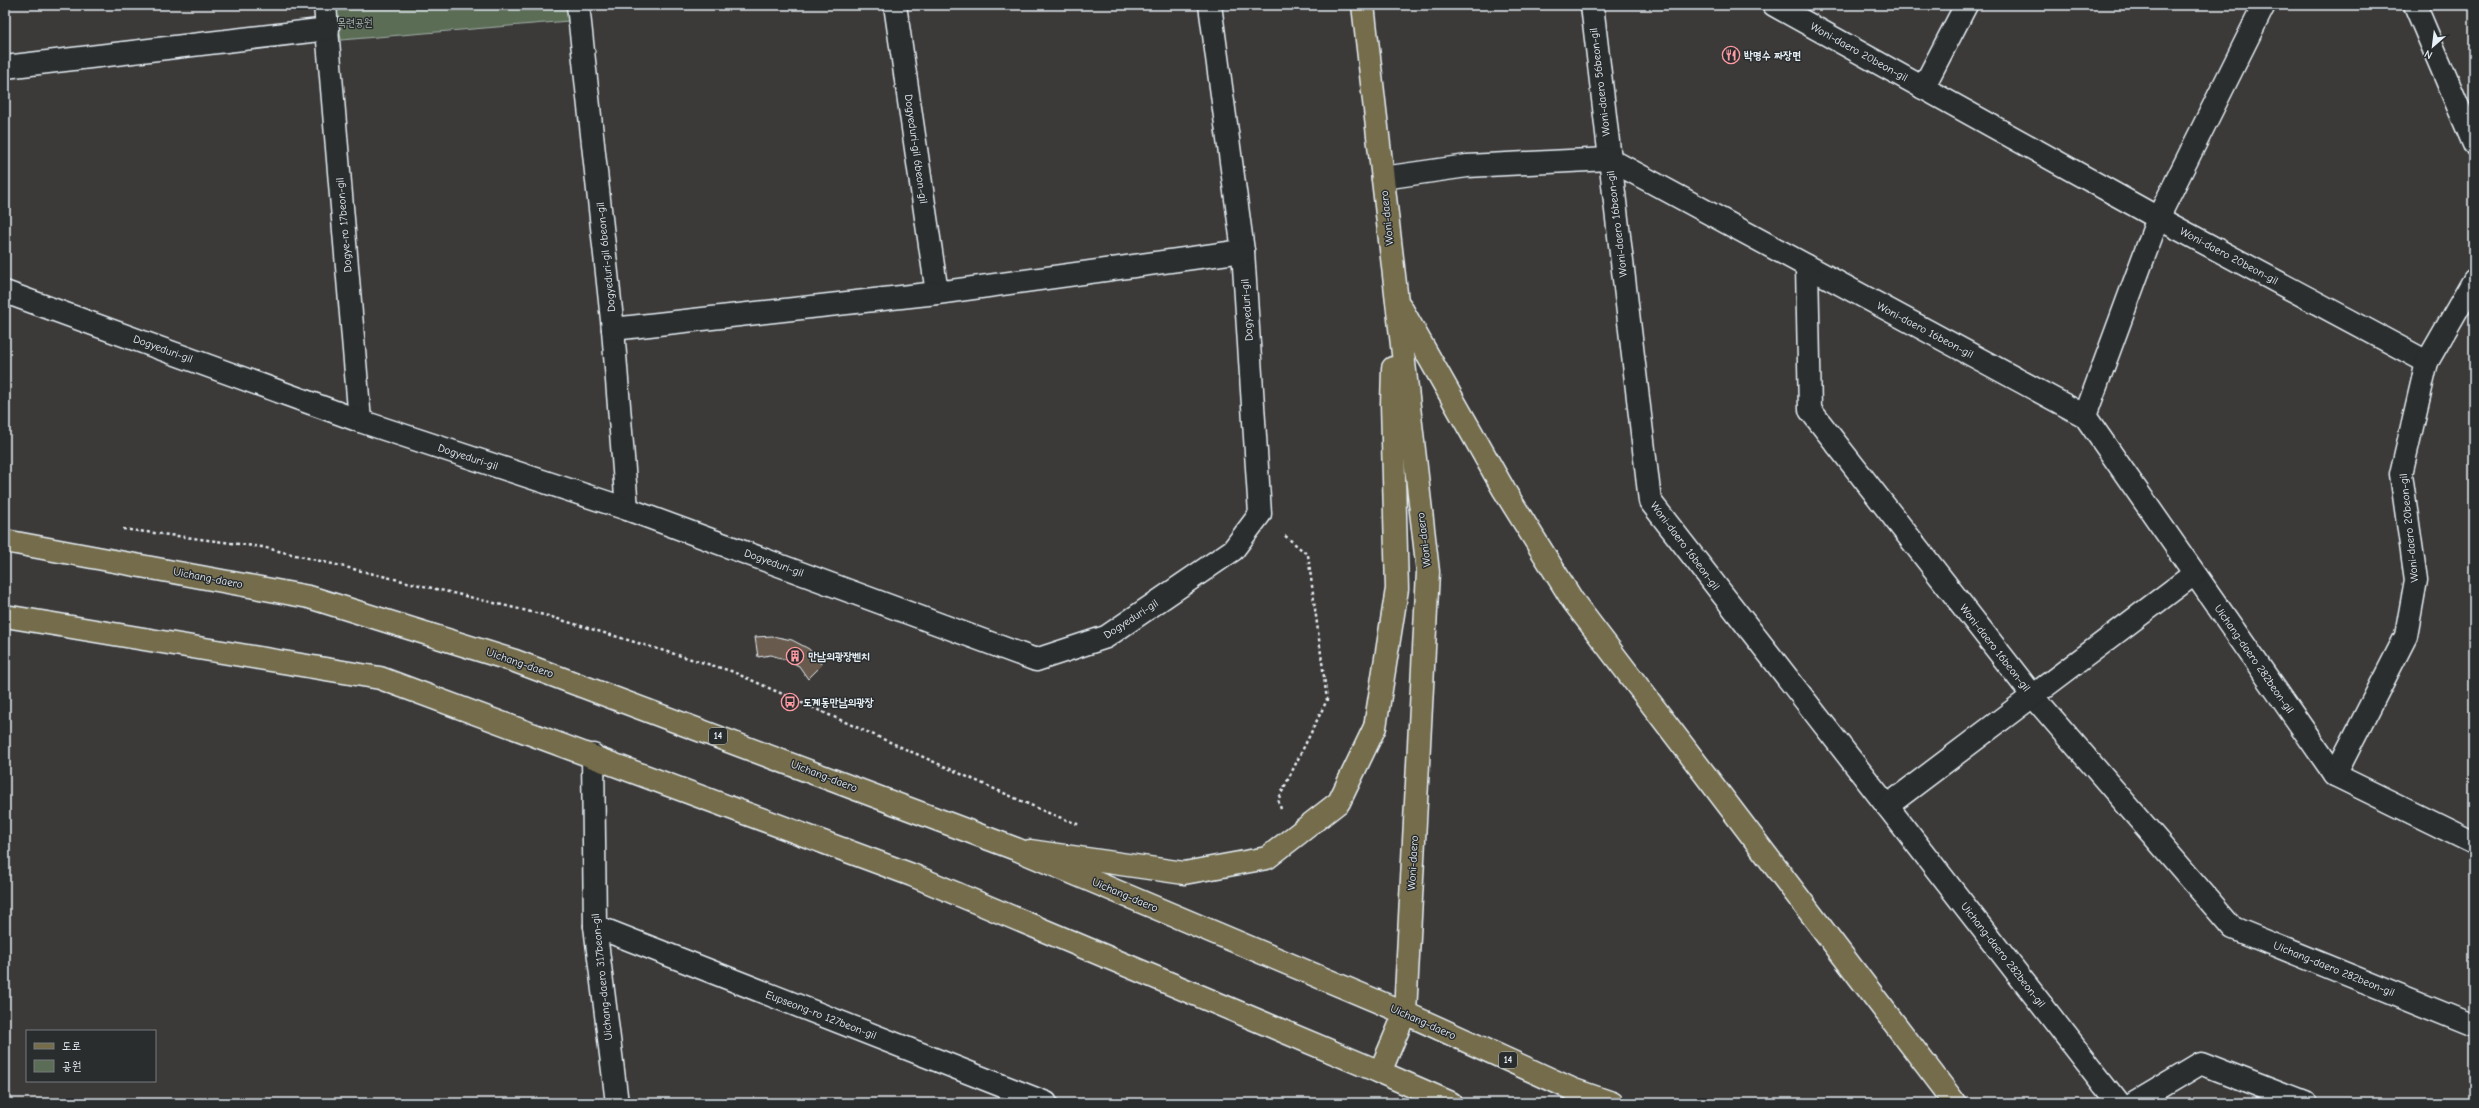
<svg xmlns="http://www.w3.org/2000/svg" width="2479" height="1108" font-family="'Comic Neue','Poor Story',sans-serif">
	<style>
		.green { fill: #5c6d57; stroke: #a2afa8 }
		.building { fill: #675a4e; stroke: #e8f1f8 }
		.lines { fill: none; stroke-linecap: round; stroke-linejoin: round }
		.street-casing { stroke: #e8f1f8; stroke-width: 25 }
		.primary-casing { stroke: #e8f1f8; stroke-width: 25 }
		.highway-casing { stroke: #e8f1f8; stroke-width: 25 }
		.path { stroke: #e8f1f8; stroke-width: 2.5; stroke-dasharray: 3 3; stroke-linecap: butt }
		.street { stroke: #2a2d2e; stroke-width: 22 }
		.primary { stroke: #746c4b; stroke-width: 22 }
		.highway { stroke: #746c4b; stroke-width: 22 }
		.labels { text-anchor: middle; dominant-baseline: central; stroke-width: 3; stroke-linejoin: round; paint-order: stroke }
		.shield { fill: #2a2d2e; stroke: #afb6bb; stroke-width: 1 }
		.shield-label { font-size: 10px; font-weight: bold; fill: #e8f1f8 }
		.park-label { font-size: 11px; fill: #a9b6b0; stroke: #2a2d2e }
		.street-label { font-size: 11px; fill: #e8f1f8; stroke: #2a2d2e }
		.poi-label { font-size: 11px; font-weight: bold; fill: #e8f1f8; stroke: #2a2d2e; text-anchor: start }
	</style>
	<rect width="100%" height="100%" fill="#3c3a38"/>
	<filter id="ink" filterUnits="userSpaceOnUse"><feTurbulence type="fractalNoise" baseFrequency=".025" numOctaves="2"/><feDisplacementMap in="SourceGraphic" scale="8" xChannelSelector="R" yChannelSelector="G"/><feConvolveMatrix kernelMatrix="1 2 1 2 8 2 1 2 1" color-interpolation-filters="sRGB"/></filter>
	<g filter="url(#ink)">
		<!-- green -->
		<path class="green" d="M336,5H568L569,21L341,40Z"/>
		<!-- building -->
		<path class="building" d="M772,636L792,640L809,649L822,665L808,679L799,666L787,660L771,655L758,657L755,637Z"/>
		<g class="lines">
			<defs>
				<g id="street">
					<path d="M325,5L360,421"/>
					<path d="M578,5L613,329L627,509"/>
					<path d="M895,5L937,293"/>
					<path d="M1592,5L1650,501L2118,1103"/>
					<path d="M1774,5L2158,218L2427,362"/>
					<path d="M2415,5L2474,144"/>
					<path d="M5,67L328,29"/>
					<path d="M1923,88L1966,5"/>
					<path d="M1383,178L1467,166L1609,159L2085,416L2335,775L2474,843"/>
					<path d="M1807,266L1810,410L2033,696L2233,928L2474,1026"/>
					<path d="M5,292L360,421L627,509L1036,660L1106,637L1233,550L1260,514L1243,251L1210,5"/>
					<path d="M613,329L937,293L1243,251"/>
					<path d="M2085,416L2158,218L2264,5"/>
					<path d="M593,755L595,926L617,1103"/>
					<path d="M2335,775L2406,636L2416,580L2401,474L2427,362L2474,280"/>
					<path d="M1887,806L2194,574"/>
					<path d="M595,926L1046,1103"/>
					<path d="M2134,1103L2201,1063L2304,1103"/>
				</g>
				<g id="primary">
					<path d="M1363,5L1428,572L1405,1013L1380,1072L1451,1103"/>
					<path d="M1400,306L1504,490L1573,601L1955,1103"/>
					<path d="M1030,851L1184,873L1267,858L1339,802L1375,727L1397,589L1392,404L1393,368"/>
					<path d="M1405,1013L1574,1090L1612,1103"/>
				</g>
				<g id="highway">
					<path d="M5,541L309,597L515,661L1016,849L1405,1013"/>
					<path d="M5,616L380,678L912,875L1380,1072"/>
				</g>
			</defs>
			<!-- street casing -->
			<use href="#street" class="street-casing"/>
			<!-- primary casing -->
			<use href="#primary" class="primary-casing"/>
			<!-- highway casing -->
			<use href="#highway" class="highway-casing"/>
			<!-- path -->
			<g class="path">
				<path d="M123,529L262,547L548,616L731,671L1046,812L1080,825"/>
				<path d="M1281,809L1278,800L1327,700L1308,555L1283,534"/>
			</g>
			<!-- street -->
			<use href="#street" class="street"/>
			<!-- primary -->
			<use href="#primary" class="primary"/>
			<!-- highway -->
			<use href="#highway" class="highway"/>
		</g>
	</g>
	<!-- icons -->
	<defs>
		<symbol id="restaurant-ring" viewBox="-11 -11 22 22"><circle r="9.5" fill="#2a2d2e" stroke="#ff9aa2" stroke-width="1.5"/><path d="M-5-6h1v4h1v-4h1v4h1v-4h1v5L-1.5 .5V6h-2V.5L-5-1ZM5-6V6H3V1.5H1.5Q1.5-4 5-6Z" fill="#ff9aa2"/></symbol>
		<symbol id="building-ring" viewBox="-11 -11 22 22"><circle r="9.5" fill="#2a2d2e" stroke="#ff9aa2" stroke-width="1.5"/><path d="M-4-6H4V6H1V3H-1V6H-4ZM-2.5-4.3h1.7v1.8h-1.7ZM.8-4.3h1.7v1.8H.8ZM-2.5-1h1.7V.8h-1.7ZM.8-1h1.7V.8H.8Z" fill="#ff9aa2"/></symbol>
		<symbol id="bus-ring" viewBox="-11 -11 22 22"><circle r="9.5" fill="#2a2d2e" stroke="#ff9aa2" stroke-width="1.5"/><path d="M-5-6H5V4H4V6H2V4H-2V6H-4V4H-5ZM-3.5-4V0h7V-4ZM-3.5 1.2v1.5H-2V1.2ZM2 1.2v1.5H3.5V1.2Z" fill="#ff9aa2"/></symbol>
	</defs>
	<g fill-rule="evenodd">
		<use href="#restaurant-ring" x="1721" y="45" width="20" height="20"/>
		<use href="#building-ring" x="785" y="646" width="20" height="20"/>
		<use href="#bus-ring" x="780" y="692" width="20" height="20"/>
	</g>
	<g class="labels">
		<!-- shield labels -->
		<g class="shield">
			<rect x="709" y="728" width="18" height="16" rx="3"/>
			<rect x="1499" y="1052" width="18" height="16" rx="3"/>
		</g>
		<g class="shield-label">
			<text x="718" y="736">14</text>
			<text x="1508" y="1060">14</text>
		</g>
		<!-- park labels -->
		<g class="park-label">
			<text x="355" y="22">목련공원</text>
		</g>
		<!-- street labels -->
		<g class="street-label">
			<text transform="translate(1859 52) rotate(29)">Woni-daero 20beon-gil</text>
			<text transform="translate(1600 82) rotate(-97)">Woni-daero 56beon-gil</text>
			<text transform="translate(916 149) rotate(82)">Dogyeduri-gil 6beon-gil</text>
			<text transform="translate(1387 218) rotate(-96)">Woni-daero</text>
			<text transform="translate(1617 224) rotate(-97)">Woni-daero 16beon-gil</text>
			<text transform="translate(344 225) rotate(-95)">Dogye-ro 17beon-gil</text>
			<text transform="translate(2229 256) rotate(28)">Woni-daero 20beon-gil</text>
			<text transform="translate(606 257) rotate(-96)">Dogyeduri-gil 6beon-gil</text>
			<text transform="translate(1247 310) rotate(-94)">Dogyeduri-gil</text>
			<text transform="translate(1925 330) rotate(28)">Woni-daero 16beon-gil</text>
			<text transform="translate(163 349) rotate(20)">Dogyeduri-gil</text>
			<text transform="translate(468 457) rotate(18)">Dogyeduri-gil</text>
			<text transform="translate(2409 528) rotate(-96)">Woni-daero 20beon-gil</text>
			<text transform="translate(1424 540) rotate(-97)">Woni-daero</text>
			<text transform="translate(1685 546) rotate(53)">Woni-daero 16beon-gil</text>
			<text transform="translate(774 563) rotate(20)">Dogyeduri-gil</text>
			<text transform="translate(208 578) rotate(11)">Uichang-daero</text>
			<text transform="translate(1131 619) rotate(-33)">Dogyeduri-gil</text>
			<text transform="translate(1995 648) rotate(52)">Woni-daero 16beon-gil</text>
			<text transform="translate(2254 659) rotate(55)">Uichang-daero 282beon-gil</text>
			<text transform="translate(520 663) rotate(19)">Uichang-daero</text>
			<text transform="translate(824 776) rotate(21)">Uichang-daero</text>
			<text transform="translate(1413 863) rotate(-87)">Woni-daero</text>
			<text transform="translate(1125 895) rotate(23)">Uichang-daero</text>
			<text transform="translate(2003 955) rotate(52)">Uichang-daero 282beon-gil</text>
			<text transform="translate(2334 969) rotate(22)">Uichang-daero 282beon-gil</text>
			<text transform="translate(602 977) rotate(-96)">Uichang-daero 317beon-gil</text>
			<text transform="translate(821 1015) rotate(21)">Eupseong-ro 127beon-gil</text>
			<text transform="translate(1423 1022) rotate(24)">Uichang-daero</text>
		</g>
		<!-- poi labels -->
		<g class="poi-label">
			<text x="1744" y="55">박명수 짜장면</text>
			<text x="808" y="656">만남의광장벤치</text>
			<text x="803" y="702">도계동만남의광장</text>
		</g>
	</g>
	<!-- margin -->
	<rect width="2479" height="1108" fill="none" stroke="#2a2d2e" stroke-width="20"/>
	<rect x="10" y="10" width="2459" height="1088" fill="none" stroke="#e8f1f8" stroke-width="1.5" filter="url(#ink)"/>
	<!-- legend -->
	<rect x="26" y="1030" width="130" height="52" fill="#2a2d2e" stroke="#767b7f"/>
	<rect x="34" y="1043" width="20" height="6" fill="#746c4b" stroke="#767b7f"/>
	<text x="62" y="1050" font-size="12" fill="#e8f1f8">도로</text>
	<rect x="34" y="1060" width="20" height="12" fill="#5c6d57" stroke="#767b7f"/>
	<text x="62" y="1070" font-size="12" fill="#e8f1f8">공원</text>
	<!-- north arrow -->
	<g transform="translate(2433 46) rotate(208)" stroke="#2a2d2e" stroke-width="3" paint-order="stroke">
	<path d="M0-3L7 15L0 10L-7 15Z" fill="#e8f1f8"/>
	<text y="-6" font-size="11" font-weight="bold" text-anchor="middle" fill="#e8f1f8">N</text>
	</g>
</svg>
